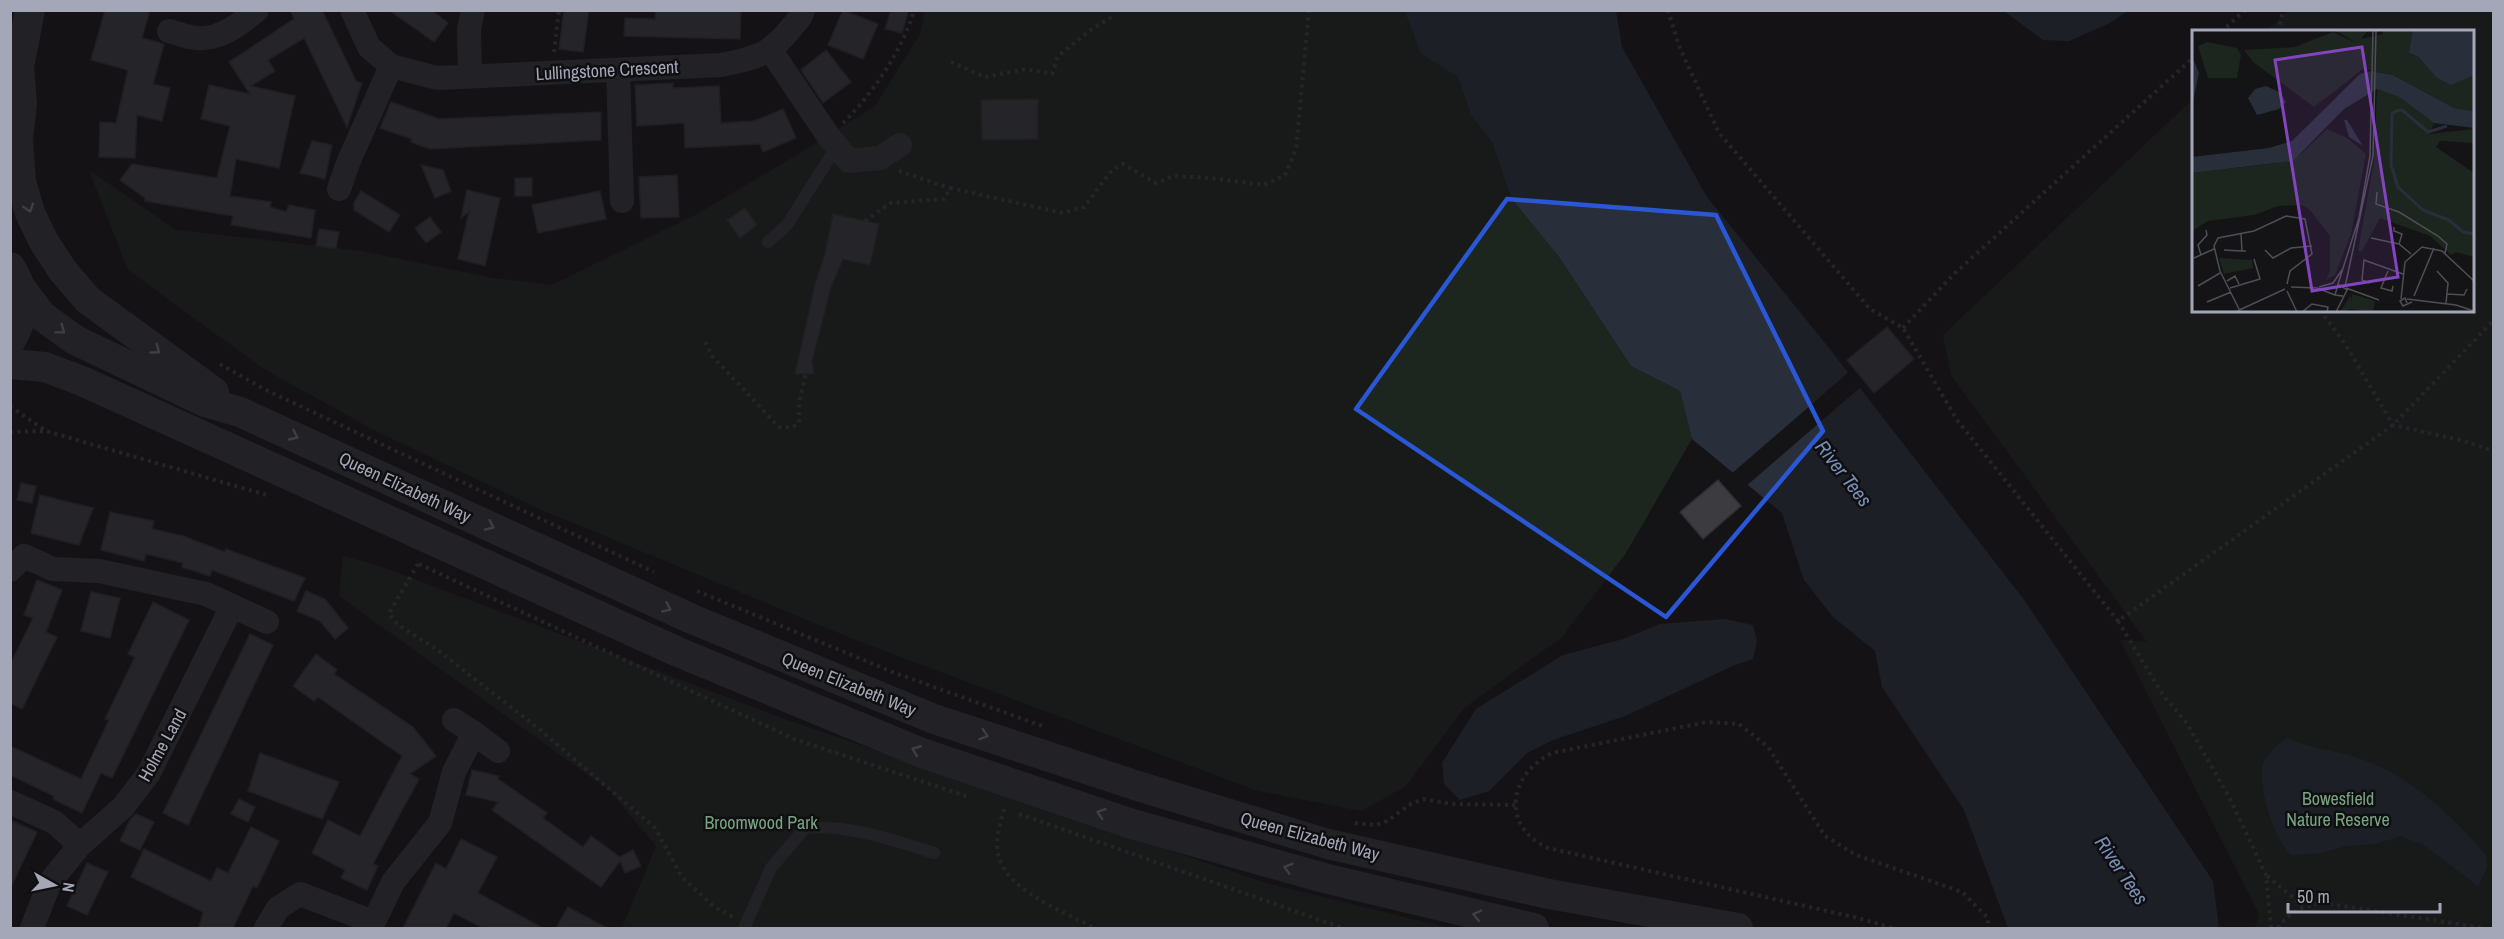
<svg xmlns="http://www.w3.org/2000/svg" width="2504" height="939" font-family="'Archivo Narrow',sans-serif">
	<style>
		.green { fill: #1d251f }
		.water { fill: #292f3a }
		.pier { fill: #141315 }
		.building { fill: #3b3b40; stroke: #2e2d31; stroke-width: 1.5 }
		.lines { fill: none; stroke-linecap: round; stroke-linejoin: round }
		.path { stroke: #3a3b42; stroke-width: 4; stroke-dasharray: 3 4.5; stroke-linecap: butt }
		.service { stroke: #34343b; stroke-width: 12 }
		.minor { stroke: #34343b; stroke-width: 24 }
		.tertiary { stroke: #34343b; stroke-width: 30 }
		.oneway { stroke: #72737f }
		.marked { fill: none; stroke: #2a57d5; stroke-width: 4.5; stroke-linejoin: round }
		.labels { text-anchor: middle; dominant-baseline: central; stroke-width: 5; stroke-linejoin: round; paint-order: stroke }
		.street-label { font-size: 18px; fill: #a4a7b7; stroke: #0f0e10 }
		.park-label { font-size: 18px; fill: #79a383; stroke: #0f0e10 }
		.water-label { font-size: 20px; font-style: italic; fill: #788eb5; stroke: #0f0e10 }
		.inset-river { fill: none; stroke: #292f3a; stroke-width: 3 }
		.inset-road { fill: none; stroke: #4e4e56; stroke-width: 1.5 }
		.view { fill: #8345bd; fill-opacity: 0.15; stroke: #8345bd; stroke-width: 3 }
		.inset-edge { fill: none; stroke: #a4a7b7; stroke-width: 3 }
	</style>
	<rect width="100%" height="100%" fill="#141315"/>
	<!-- green -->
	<g class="green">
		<path d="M925,11H1408L1406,15L1421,54L1458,77L1471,115L1492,142L1511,198L1559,257L1631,366L1680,391L1692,439L1626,553L1562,637L1464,708L1406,786L1361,811L1255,790L853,639L535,507L374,430L264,369L128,270L89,170L176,230L362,251L493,278L552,285L697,214L797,155L875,106L920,34Z"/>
		<path d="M2288,11H2493V928H2255L2259,914L2120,640L2147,642L1951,375L1943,335L2193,99L2194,310H2472V32L2266,31Z"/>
		<path d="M343,556L382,567L790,721L1266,883L1449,928H622L656,846L609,790L339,596Z"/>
	</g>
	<!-- water -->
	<g class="water">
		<path d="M1408,10L1616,11L1622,47L1707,197L1829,348L2025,601L2213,881L2219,928H2008L1964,810L1882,687L1875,651L1833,617L1804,580L1782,513L1692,439L1680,391L1631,366L1559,257L1511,198L1492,142L1471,115L1458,77L1421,54L1406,15Z"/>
		<path d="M2004,11H2128L2110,23L2069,41L2043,40Z"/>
		<path d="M1725,619L1753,625L1757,641L1753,659L1735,665L1625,716L1553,740L1527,753L1489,791L1460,800L1444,784L1442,763L1476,709L1563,655L1623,639L1660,624Z"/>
		<path d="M2287,738C2310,749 2334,750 2358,758C2410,775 2451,815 2486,855L2487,867L2478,886L2422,844L2401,836L2375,844L2346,846L2322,853L2291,855C2274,837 2261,796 2262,771C2262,758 2277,745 2287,738Z"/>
	</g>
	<!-- pier -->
	<path class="pier" d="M1850,371L1862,386L1745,487L1730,475Z"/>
	<!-- building -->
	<g class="building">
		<path d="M105,10H150L142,38L164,44L153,84L170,88L162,121L137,115L135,158L99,157L100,122L116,123L128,70L91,60Z"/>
		<path d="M290,10H322L356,81L362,83L347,127L304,38L268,60L275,71L251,86L295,96L279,168L236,159L230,196L271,202L270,207L286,212L289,205L315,210L311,238L231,225L233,216L145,201V198L120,180L132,164L217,178L230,126L201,119L209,85L250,94L229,62L294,19Z"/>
		<path d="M389,10H431L448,23L434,42Z"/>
		<path d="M564,10H589L583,52L559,49Z"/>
		<path d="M656,10H741L740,39L624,36L625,18L655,19Z"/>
		<path d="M843,10L878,24L863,59L828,45Z"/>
		<path d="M891,10H909L902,33L885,29Z"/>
		<path d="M826,50L851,82L823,103L801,70Z"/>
		<path d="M673,83V88L719,86L721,123L754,121L783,109L796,138L763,152L760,144L685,148L684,123L637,126L635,85Z"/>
		<path d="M1038,99V139L982,140L981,100Z"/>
		<path d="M391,102L439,119L601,112V140L430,149L411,142L412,139L380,128Z"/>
		<path d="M312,141L332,145L325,179L300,173Z"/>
		<path d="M421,165L443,170L451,191L435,198Z"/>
		<path d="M677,175L679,217L641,218L639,177Z"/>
		<rect x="515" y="178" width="17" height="18"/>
		<path d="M467,190L500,198L485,266L458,259L469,212L461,218Z"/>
		<path d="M361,191L400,215L389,232L354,210V203Z"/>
		<path d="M600,191L606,219L538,233L532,205Z"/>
		<path d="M745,208L757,225L740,238L727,220Z"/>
		<path d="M833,214L879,224L870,265L843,259L831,287L812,361L814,374H795L815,284L825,254Z"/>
		<path d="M430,217L441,232L426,243L415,228Z"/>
		<path d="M319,229L339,232L336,249L316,246Z"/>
		<path d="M1887,327L1914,359L1874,393L1847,360Z"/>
		<path d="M1718,480L1741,506L1703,539L1680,512Z"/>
		<path d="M21,483L36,486L32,503L17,500Z"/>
		<path d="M40,495L93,508L79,545L31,533Z"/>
		<path d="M110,512L154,521L152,529L183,536L225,552L226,549L305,578L294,601L212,570L210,576L182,567L183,563L146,554L144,561L101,550Z"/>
		<path d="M37,580L62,590L46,632L57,637L22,709L10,703V665L33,618L24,615Z"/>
		<path d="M306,591L325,599L348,628L335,639L320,621L297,611Z"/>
		<path d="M91,592L120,598L110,638L81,631Z"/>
		<path d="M153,602L189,620L112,778L101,773L82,813L53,799L54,796L10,775V746L81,779L109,720L105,719L135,657L128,654Z"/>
		<path d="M250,634L273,645L188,825L163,813Z"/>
		<path d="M316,654L337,670L334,674L413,727L436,756L410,774L419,779L373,864L378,866L367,890L341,878L345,870L312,853L328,820L360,836L402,756L318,697L314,701L293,686Z"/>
		<path d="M260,753L339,782L322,819L248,791Z"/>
		<path d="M472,770L499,776L498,779L547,813L543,818L583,847L591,836L620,857L633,850L641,866L625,873L620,861L601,887L492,810L498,802L466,795Z"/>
		<path d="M239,799L255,807L248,822L231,814Z"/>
		<path d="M136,814L154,822L140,850L120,841L130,820Z"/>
		<path d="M10,820L37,832L10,889Z"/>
		<path d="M251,827L279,841L257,888L253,886L233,928H199L203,912L131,877L144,849L211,881L217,868L228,873Z"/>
		<path d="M461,839L497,857L478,893L543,928H483L454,913L446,928H403L436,863L446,869Z"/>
		<path d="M87,863L108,872L87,915L67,906Z"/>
		<path d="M568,907L607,928H556Z"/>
	</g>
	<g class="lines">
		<!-- path -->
		<g class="path">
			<path d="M1668,10L1679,46L1719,133L1870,309L1903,328L1957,420L2118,621"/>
			<path d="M2221,32L2245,10"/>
			<path d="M2279,32L2283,10"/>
			<path d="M554,52L559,10"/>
			<path d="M951,62L985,77L1026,69L1052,74L1058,56L1092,29L1110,18L1111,10"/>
			<path d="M843,123C871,96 904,48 914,10"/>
			<path d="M899,171L950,188"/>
			<path d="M865,221L890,203L944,199L950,188L1063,213L1084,207L1112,170L1123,164L1156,183L1174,176L1210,178L1264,185L1285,175L1296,149L1309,10"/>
			<path d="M2320,310L2345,344L2393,425L2464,441L2494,451"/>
			<path d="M1903,328L1955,273L2194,57"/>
			<path d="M705,342L713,357L779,427H793L799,423V402L806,374"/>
			<path d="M220,364L266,390L654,572"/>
			<path d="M10,406L46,431L270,496"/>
			<path d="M10,432L46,431"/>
			<path d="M418,564L389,613L397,624L439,651L539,729L655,828L682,877L713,906L734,918"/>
			<path d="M419,564L794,739L966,796"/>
			<path d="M697,591L895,673L1045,727"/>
			<path d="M1004,809C1000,824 995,839 998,854C1005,890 1065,912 1094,928"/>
			<path d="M1019,814L1343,928"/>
			<path d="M1355,823L1376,825L1387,821L1411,804L1423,799L1452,804L1515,805"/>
			<path d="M2267,876L2303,906"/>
			<path d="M1892,928L1858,918L1548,848C1500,826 1509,774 1552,753L1707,722L1739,724L1768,747L1825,836L1856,855L1962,892L1988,918V928"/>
			<path d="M2271,928L2266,875L2231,801L2188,725L2163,695L2118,621L2393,425L2494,320"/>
			<path d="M2278,928C2290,911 2303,906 2323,903L2483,928"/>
		</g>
		<!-- service -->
		<g class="service">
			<path d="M768,242L787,225L837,146"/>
			<path d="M744,928L771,868L805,828C848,824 893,840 934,853"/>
		</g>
		<!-- minor -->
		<g class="minor">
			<path d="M352,10L369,47L391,66L437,78L721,65C767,56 772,52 801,16L803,10"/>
			<path d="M169,31C178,33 188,38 197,38C220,40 240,24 257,10"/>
			<path d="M771,51L829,137L849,161L880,158L900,145"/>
			<path d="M618,70L622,201"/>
			<path d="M470,76L469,29L473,10"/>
			<path d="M339,189L348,163L391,66"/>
			<path d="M10,570L24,556L53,569L99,571L206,594L232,606L149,773L123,807L80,845L50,882L32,928"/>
			<path d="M232,606L267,622"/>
			<path d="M474,733L498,751"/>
			<path d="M10,802L54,822L80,845"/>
			<path d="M266,928L278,908L300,894L373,922"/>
			<path d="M371,928L393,882L440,823L454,772L474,733L454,720"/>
		</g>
		<!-- tertiary -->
		<g class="tertiary">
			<path d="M30,10L19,67L22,104L18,139L21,182L30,213L44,242L63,271L88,300L214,392"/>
			<path d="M10,267C27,291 25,318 10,342"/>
			<path d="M21,288L42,316L75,340L205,402L240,412L692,619L934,719L1141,787L1328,844L1549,894L1738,928"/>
			<path d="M10,364L45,367L82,381L678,652L922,753L1129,823L1324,878L1534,928"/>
		</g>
	</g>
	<!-- one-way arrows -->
	<defs><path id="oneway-chevron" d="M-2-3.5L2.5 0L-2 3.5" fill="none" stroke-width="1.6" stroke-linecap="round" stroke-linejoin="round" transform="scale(1.5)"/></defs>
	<g class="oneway">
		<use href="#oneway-chevron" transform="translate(29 208) rotate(72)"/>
		<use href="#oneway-chevron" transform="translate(61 330) rotate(37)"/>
		<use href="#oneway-chevron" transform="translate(156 350) rotate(36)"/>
		<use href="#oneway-chevron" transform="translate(294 436) rotate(25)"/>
		<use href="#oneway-chevron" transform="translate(490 526) rotate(25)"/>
		<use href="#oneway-chevron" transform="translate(667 608) rotate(25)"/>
		<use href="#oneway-chevron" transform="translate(984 735) rotate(18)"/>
		<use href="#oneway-chevron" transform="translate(916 750) rotate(-158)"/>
		<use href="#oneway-chevron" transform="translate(1101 813) rotate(-161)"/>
		<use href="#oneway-chevron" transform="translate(1288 868) rotate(-164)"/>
		<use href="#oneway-chevron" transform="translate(1477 915) rotate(-167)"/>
	</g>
	<!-- marked area -->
	<path d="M0 0H2504V939H0ZM1507,199L1716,215L1823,431L1666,617L1356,409Z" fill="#141315" fill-opacity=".55" fill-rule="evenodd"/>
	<path class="marked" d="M1507,199L1716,215L1823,431L1666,617L1356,409Z"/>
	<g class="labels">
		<!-- street labels -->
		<g class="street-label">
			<text transform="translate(607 70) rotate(-3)">Lullingstone Crescent</text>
			<text transform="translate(405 487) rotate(25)">Queen Elizabeth Way</text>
			<text transform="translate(849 684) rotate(22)">Queen Elizabeth Way</text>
			<text transform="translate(162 745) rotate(-61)">Holme Land</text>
			<text transform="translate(1310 836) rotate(15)">Queen Elizabeth Way</text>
		</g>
		<!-- park labels -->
		<g class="park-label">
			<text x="2338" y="798">Bowesfield<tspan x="2338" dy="21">Nature Reserve</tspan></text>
			<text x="761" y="822">Broomwood Park</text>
		</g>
		<!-- water labels -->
		<g class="water-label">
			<text transform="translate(1844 473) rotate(52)">River Tees</text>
			<text transform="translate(2122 870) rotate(56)">River Tees</text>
		</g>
	</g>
	<!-- overview -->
	<g transform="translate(2192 30)">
		<rect width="282" height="282" fill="#141315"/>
		<path d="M143,0H176L169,9L191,4V0H282V81L262,78L201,45L171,39L122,77L61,32L52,20L103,17L141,2L164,13ZM15,12L45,18L49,25L45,48H16L6,16ZM185,59L207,67L242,93L237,104L282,99V113L248,111L244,117L282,143V227L264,222L259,225L238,206L188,188L170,221H166L182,131ZM135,99L155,108L174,124L159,204L143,245L134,250L138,241V206L117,179L109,175L86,176L62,185L16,191L0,201V143L85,133L109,124ZM27,228L60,230L61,238L32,244ZM160,264L183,271L181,282L159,279L148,282L159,265L160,273Z" fill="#1d251f"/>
		<path d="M221,0H282V45L259,55L244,47L226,26L217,23ZM0,26L7,43L0,76ZM179,41L201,45L262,78L282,81V98L242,93L207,67L185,59L152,79L101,131L0,143V127L77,118L100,111L168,44ZM74,56L87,62L94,72L87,79L65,85L56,68L63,59ZM152,90H155L171,116L157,107Z" fill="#292f3a"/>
		<path class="inset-river" d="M255,96L236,102L210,80L204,81L200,84L199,135L206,157L231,180L257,190L271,202L282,204"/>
		<path class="inset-road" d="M185,162L184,174L207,182L246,206L255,214L253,223M202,197V201L210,204L207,214M49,204L50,221H54M179,208L207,214L219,224M32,220L50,221M73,220L81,228L99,218L120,216M9,225L6,215L15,205L14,200M2,228L22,219M196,241L189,258L200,261L201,256M245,241L256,253L254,273M35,251L43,246L47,254M178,253L170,250L172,230L211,244M146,254L167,188L178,126L181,0M6,256L28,243M99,257L125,258L143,265M127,257L141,253L150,240M153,257L181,126L184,0M38,258L68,249L62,229M154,258L187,270M95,261L105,282M255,264L272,265L275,259M222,266L242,218M209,269L213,232L230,217L250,221L282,251M215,269L264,275L282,281M15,272L39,262M215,273L213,268L208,271L211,276L220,272M47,279L28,241L22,216L26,208L62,201L94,186L113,189L120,224L98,241L95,254M43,282L93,259M110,282L120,274L136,277L135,282M144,282L155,260L146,254L143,265L151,266"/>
		<path class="view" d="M170,17L206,247L120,261L83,30Z"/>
		<rect width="282" height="282" class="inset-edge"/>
	</g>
	<!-- border -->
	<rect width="2504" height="939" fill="none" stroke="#a4a7b7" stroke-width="24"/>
	<!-- north arrow -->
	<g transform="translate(54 885) rotate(99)" stroke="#0f0e10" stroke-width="4.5" paint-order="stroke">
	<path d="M0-4.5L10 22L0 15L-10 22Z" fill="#a4a7b7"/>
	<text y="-9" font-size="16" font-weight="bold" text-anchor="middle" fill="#a4a7b7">N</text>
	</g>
	<!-- scale -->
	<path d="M2288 903v9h152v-9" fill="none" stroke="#a4a7b7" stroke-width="3"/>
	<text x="2297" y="903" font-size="18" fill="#a4a7b7" stroke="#0f0e10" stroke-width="4.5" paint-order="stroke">50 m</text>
</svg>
